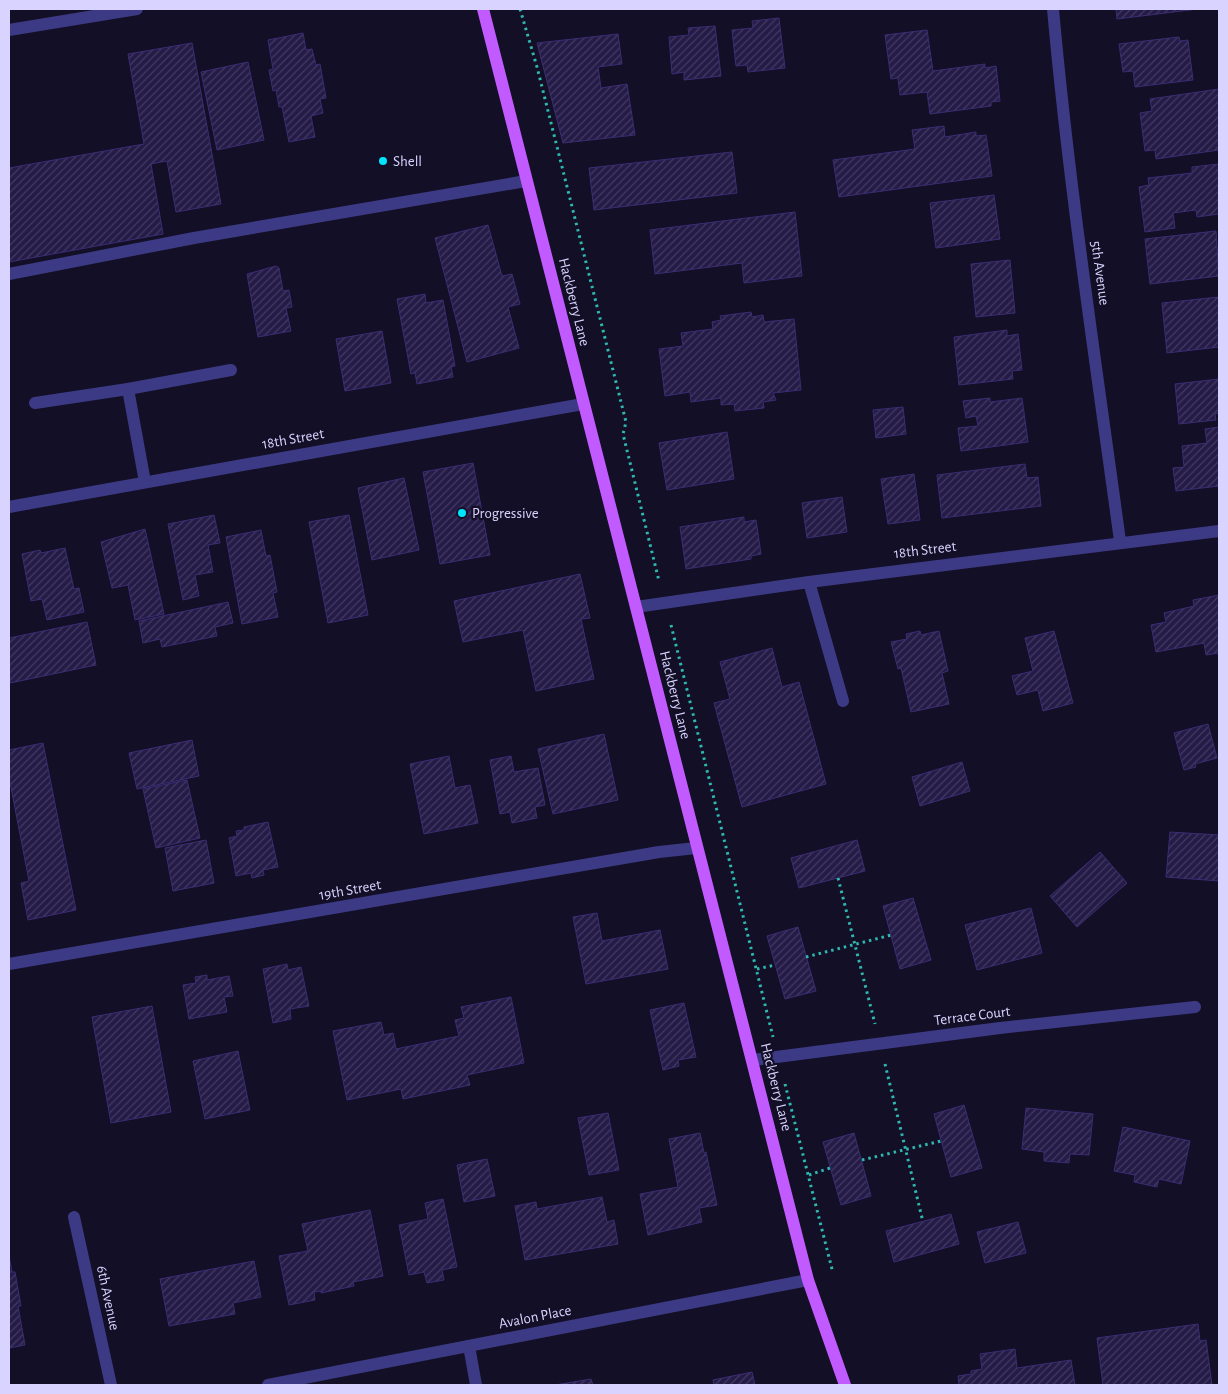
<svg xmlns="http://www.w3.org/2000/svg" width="1228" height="1394" font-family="'Alegreya Sans',sans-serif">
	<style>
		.building { fill: url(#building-hatch); stroke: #3b2d73 }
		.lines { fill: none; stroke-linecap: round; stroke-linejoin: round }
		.path { stroke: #2fb8b0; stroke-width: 3; stroke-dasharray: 2.5 4; stroke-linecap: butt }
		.minor { stroke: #3d3a85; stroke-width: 12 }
		.major { stroke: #c25bff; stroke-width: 12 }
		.poi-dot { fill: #00e5ff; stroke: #130f26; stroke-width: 2 }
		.labels { text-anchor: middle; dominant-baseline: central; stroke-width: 4.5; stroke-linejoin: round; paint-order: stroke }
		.poi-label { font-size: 15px; fill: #d9d4ff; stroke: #130f26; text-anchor: start }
		.street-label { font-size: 15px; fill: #d9d4ff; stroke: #130f26 }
	</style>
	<defs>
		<pattern id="building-hatch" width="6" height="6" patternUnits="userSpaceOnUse" patternTransform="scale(1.25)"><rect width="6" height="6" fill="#241b47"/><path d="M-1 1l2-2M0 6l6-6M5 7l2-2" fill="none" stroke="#433b63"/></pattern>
	</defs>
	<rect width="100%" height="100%" fill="#130f26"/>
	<!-- building -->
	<g class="building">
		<path d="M1116,9H1198L1117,19Z"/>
		<path d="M779,18L785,68L748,72L747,65L736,66L732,30L753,28L752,21Z"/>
		<path d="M715,26L721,76L684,80V72L672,74L669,37L689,35L688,28Z"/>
		<path d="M927,30L933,71L985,64V68L996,66L1000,101L991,102V106L930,114L927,92L900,95L898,78L891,79L885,35Z"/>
		<path d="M303,33L306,50L312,49L316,65L320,64L326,98L320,99L323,113L311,116L315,137L289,142L282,107H279L276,90L273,91L269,70L273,69L268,40Z"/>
		<path d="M618,34L622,64L598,67L601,88L627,84L635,135L563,143L537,43Z"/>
		<path d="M1179,37L1180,41L1188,40L1193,80L1135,87L1133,71L1123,72L1119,44Z"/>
		<path d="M192,43L221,204L176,212L167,161L151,164L163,234L9,262V168L144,144L128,54Z"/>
		<path d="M248,62L264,140L217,150L201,72Z"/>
		<path d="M1219,89V150L1156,159L1155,150L1145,151L1140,113L1152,111L1150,99Z"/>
		<path d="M944,126L945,137L976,132V136L986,135L992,176L839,197L833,160L915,149L912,130Z"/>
		<path d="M732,152L737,193L594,210L589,168Z"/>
		<path d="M1219,164V214L1197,217L1196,210L1173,213L1175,228L1145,232L1139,187L1149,185L1148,178L1192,173V167Z"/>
		<path d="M994,195L1000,239L936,248L930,203Z"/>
		<path d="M795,212L802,276L744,283L742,263L655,274L650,230Z"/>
		<path d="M488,225L502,276L512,274L520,304L508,307L519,348L467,362L435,238Z"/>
		<path d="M1216,231L1219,276L1150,284L1145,239Z"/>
		<path d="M1010,260L1015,313L976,317L971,264Z"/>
		<path d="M276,266L279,268L283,291L289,290L292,307L286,308L291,331L258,337L247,274Z"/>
		<path d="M425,294L426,303L443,300L455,366L451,367L453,377L417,384L415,373L411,374L397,299Z"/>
		<path d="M1219,297V347L1167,353L1162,303Z"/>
		<path d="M751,312L752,317L763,315L764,322L794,319L801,390L773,393L776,400L763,402L764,408L735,411L734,404L721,405V398L691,402L690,392L665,396L659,349L683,346L681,333L713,329L712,322L721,320L720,316Z"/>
		<path d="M1007,330V336L1018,334L1022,370L1012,371L1013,379L959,385L954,337Z"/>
		<path d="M382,331L391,383L345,391L336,339Z"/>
		<path d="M1219,379V413L1215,414L1216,420L1179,424L1175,384Z"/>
		<path d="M990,398V402L1022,398L1028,442L961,451L958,428L978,426L976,416L966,418L963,401Z"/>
		<path d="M903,407L906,434L876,438L873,410Z"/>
		<path d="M1219,427V486L1176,491L1173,468L1184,467L1182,446L1207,443L1205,429Z"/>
		<path d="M727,432L734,479L667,490L659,443Z"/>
		<path d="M473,463L490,555L440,564L423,472Z"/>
		<path d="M1025,464L1027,478L1038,477L1041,506L942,518L937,475Z"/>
		<path d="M914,474L920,520L888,524L881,479Z"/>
		<path d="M404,478L419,550L372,560L358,488Z"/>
		<path d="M842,497L847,532L807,538L802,503Z"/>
		<path d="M214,515L220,543L208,545L213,572L195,575L199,596L183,600L168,524Z"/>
		<path d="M349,515L368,615L328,623L309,522Z"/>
		<path d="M744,517V522L756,520L761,554L751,556V559L686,569L680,527Z"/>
		<path d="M145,529L164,614L135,620L128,585L112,588L101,542Z"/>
		<path d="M261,530L266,556L270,555L277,592L273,593L278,617L242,624L226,537Z"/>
		<path d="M65,548L74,589L79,588L84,612L47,620L42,599L31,601L22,554L40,550L41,553Z"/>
		<path d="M580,574L590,618L581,619L594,679L536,691L523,630L463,642L454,601Z"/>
		<path d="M1219,595V653L1206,655L1204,643L1156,652L1151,625L1166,622L1164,613L1194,606L1193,600Z"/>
		<path d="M228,602L233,623L215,627L217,636L162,647L160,639L143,643L139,621Z"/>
		<path d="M87,622L96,665L10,683L9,638Z"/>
		<path d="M920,631L921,635L939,631L948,671L942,673L949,704L911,712L901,668L898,669L891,642L907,639L906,634Z"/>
		<path d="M1054,631L1073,703L1043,711L1038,690L1017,695L1012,676L1033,671L1025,638Z"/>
		<path d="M772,648L782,687L799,682L826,784L742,807L714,703L730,699L720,662Z"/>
		<path d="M1208,724L1217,758L1195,764L1196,767L1184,770L1174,733Z"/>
		<path d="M604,734L618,800L553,814L538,749Z"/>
		<path d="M192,740L199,776L137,789L129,753Z"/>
		<path d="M43,743L76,910L28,920L21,883L29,881L9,777V750Z"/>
		<path d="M449,756L455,788L470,785L478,823L424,834L410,764Z"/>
		<path d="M511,756L514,772L538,768L545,805L535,807L537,818L512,823L510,812L500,814L490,760Z"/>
		<path d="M962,762L970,791L920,806L912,777Z"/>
		<path d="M187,780L200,838L156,848L143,789Z"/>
		<path d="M268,822L278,867L263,870L264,875L252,878L251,873L236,876L229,838L237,836L236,831L244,830V827Z"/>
		<path d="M1170,832L1219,835V881L1166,877Z"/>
		<path d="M206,840L214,883L173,891L165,848Z"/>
		<path d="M857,840L865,871L799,888L791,858Z"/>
		<path d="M1100,852L1127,883L1077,927L1050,896Z"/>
		<path d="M913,898L931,960L900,969L883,906Z"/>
		<path d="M1031,908L1042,953L977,970L965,925Z"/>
		<path d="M597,913L602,941L660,930L668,969L586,984L573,917Z"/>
		<path d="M798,927L816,991L785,999L767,936Z"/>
		<path d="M287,964L288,970L301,967L309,1006L290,1009L291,1019L273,1023L263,969Z"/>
		<path d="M207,975V980L229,976L233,996L224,997L227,1012L189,1019L183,985L196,983L195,977Z"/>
		<path d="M511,997L524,1063L467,1075L470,1085L403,1099L401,1089L347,1100L333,1031L381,1022L384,1035L393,1033L396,1049L459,1036L455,1020L464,1018L461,1007Z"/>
		<path d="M684,1003L696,1057L678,1060L679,1066L663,1070L650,1010Z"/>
		<path d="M152,1006L171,1112L111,1123L92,1017Z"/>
		<path d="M238,1051L250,1110L205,1119L193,1061Z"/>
		<path d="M964,1105L982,1168L951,1177L934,1114Z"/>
		<path d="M1026,1108L1093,1114L1089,1155L1070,1154L1069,1163L1044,1161V1152L1022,1149Z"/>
		<path d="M608,1113L619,1170L589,1175L578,1118Z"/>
		<path d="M1123,1127L1190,1141L1181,1184L1159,1179L1157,1187L1134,1182L1135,1175L1114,1171Z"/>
		<path d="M700,1133L704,1153L706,1152L717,1205L699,1208L702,1222L648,1235L640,1194L678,1187L669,1139Z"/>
		<path d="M854,1133L871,1196L841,1205L823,1142Z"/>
		<path d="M487,1159L495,1196L464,1202L457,1165Z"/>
		<path d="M602,1197L607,1222L614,1220L618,1244L525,1260L515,1206L536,1202L537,1209Z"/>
		<path d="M443,1199L457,1267L442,1270L444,1280L427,1283L424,1272L409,1275L399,1225L428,1219L425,1203Z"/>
		<path d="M370,1210L383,1276L353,1282L354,1286L321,1293V1291L314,1292L315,1300L289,1305L279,1256L308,1251L302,1224Z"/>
		<path d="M951,1214L959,1244L894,1262L886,1231Z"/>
		<path d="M1018,1222L1026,1253L985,1263L977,1232Z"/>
		<path d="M9,1256L12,1272H15L21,1306H18L25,1345L9,1348Z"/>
		<path d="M254,1261L261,1297L233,1303L235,1314L169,1326L160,1279Z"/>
		<path d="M1198,1324L1200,1341L1206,1340L1212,1385H1103L1097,1338Z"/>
		<path d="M1015,1349L1017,1368L1071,1360L1075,1385H959L958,1376L971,1374V1371L982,1369L980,1354Z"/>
		<path d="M752,1372L755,1385H714L713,1380Z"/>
		<path d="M591,1379L593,1385H555Z"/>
	</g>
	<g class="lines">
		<!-- path -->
		<g class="path">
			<path d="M520,9L537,67L626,422L623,434L659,581"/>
			<path d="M671,625L773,1037"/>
			<path d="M838,878L875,1024"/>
			<path d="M806,957L891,935"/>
			<path d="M757,969L775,965"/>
			<path d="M885,1064L923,1222"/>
			<path d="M785,1084L833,1273"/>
			<path d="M862,1160L941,1141"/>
			<path d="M809,1175L830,1168"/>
		</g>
		<!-- minor -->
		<g class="minor">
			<path d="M1053,9C1069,187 1096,364 1120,541"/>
			<path d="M9,30L137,9"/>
			<path d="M9,274L194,238L526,181"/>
			<path d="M35,403L128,389"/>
			<path d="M145,482L128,389L231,370"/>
			<path d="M9,507L583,404"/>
			<path d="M809,582L843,701"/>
			<path d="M636,607L809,582L1219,531"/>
			<path d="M9,964L659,852L696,848"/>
			<path d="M753,1060L1000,1028L1195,1007"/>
			<path d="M74,1217L111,1385"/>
			<path d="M469,1346L476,1385"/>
			<path d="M268,1385L808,1280"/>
		</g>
		<!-- major -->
		<path class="major" d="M483,9L808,1280L845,1385"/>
	</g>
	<!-- markers -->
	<g class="poi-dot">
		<circle cx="383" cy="161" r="5"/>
		<circle cx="462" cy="513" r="5"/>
	</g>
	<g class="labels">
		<!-- poi labels -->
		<g class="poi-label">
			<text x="393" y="161">Shell</text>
			<text x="472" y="513">Progressive</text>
		</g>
		<!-- street labels -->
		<g class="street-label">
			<text transform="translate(1100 273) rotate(82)">5th Avenue</text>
			<text transform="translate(574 302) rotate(76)">Hackberry Lane</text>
			<text transform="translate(293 439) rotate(-10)">18th Street</text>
			<text transform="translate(925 550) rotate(-7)">18th Street</text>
			<text transform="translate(675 695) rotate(76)">Hackberry Lane</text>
			<text transform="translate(350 890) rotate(-10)">19th Street</text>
			<text transform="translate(972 1016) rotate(-7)">Terrace Court</text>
			<text transform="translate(776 1087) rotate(76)">Hackberry Lane</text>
			<text transform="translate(108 1298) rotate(78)">6th Avenue</text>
			<text transform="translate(535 1317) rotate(-11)">Avalon Place</text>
		</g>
	</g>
	<!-- border -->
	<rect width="1228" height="1394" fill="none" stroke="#d9d4ff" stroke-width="20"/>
</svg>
